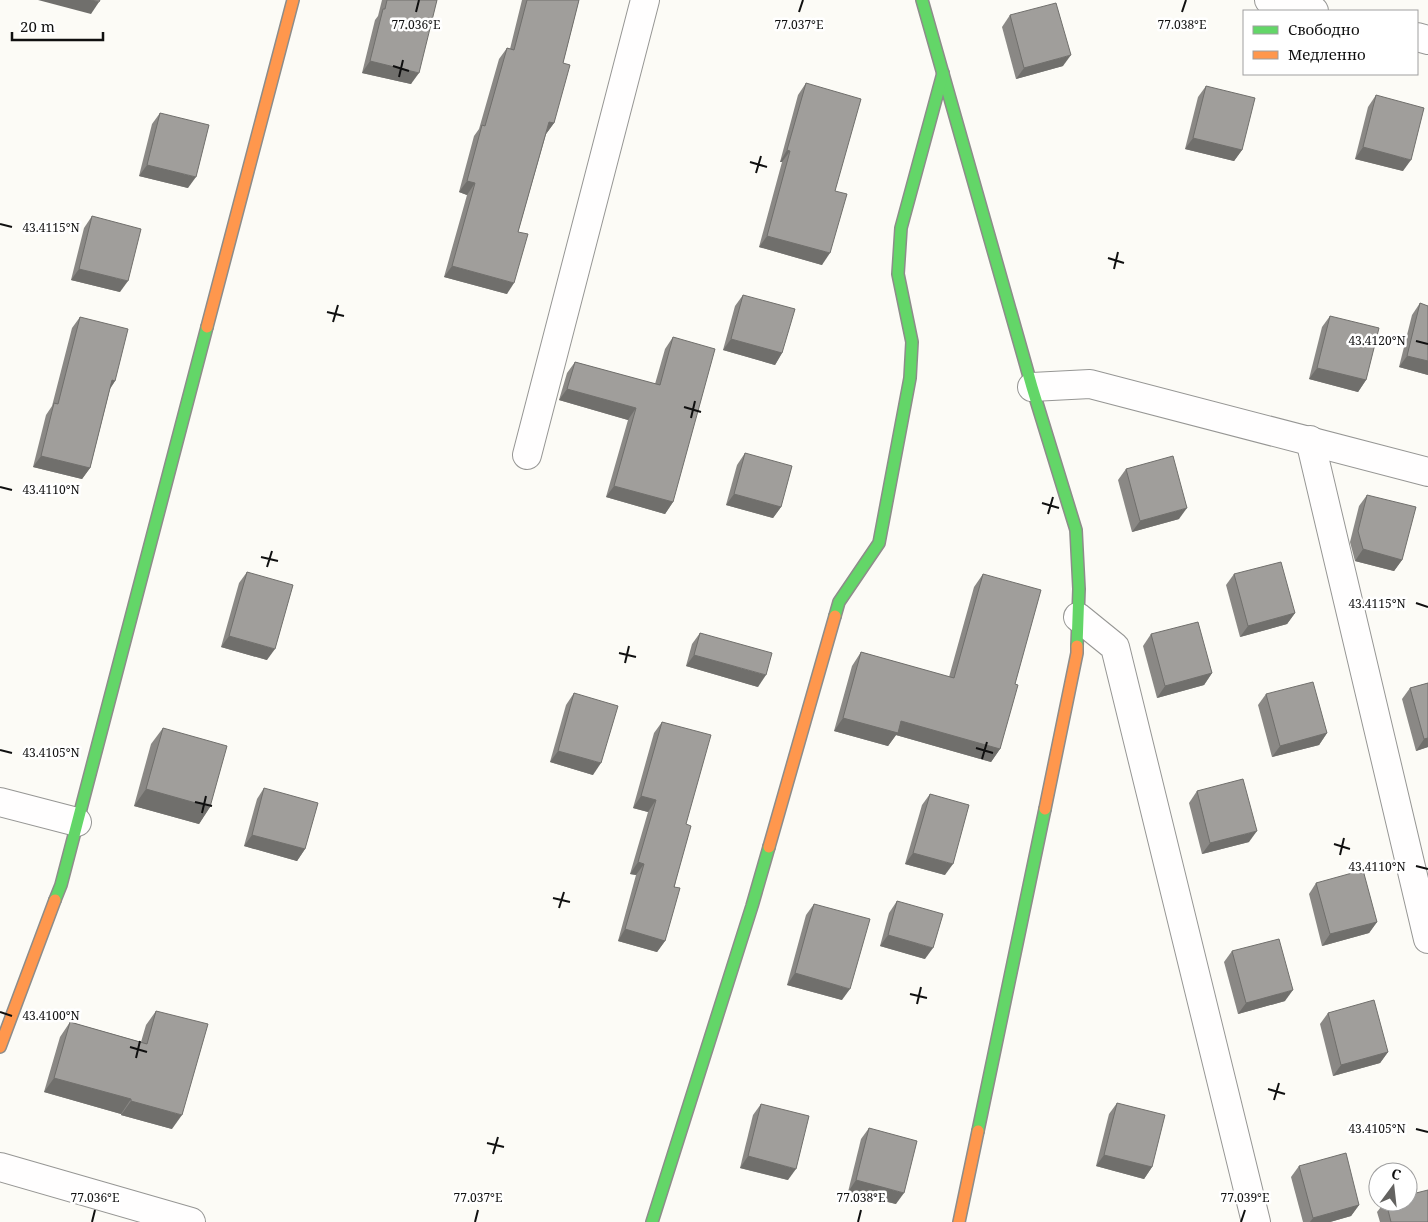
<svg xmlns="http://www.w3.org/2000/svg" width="1428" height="1222" font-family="'Noto Serif',serif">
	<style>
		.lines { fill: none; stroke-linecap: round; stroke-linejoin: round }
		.street-casing { stroke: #969694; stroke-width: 30 }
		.fast-casing { stroke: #8d8c8a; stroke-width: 14 }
		.slow-casing { stroke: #8d8c8a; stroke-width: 14 }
		.street { stroke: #fffefe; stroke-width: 28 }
		.fast { stroke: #63d668; stroke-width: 11 }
		.slow { stroke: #ff974d; stroke-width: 11 }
		.wall { fill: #8a8885 }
		.shaded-wall { fill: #706f6c }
		.building { fill: #a09e9b; stroke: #706f6c }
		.ticks { fill: none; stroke: #101010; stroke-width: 2 }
		.ticks-label { font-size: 12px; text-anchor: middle; fill: #101010; stroke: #fff; stroke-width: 5; stroke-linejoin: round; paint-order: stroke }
	</style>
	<rect width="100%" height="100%" fill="#fcfbf6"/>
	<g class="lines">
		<defs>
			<g id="street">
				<path d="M1269,0L1314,11"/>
				<path d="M1417,37L1428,40"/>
				<path d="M1032,387L1090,384L1428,472"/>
				<path d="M1310,440L1428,939"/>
				<path d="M527,455L645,0"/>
				<path d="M1078,617L1115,647L1256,1222"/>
				<path d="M0,802L77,822"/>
				<path d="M0,1167L191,1222"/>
			</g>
			<g id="fast">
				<path d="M922,0L1032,387L1076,530L1079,589L1077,646"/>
				<path d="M835,616L839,602L879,543L910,378L912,342L898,274L901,228L943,73"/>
				<path d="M55,900L61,885L207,327"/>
				<path d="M978,1131L1045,809"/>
				<path d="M652,1222L752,906L769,847"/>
			</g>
			<g id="slow">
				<path d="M207,327L293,0"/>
				<path d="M1045,809L1077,653V646"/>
				<path d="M769,847L835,616"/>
				<path d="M0,1047L55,900"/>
				<path d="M959,1222L978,1131"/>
			</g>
		</defs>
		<!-- street casing -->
		<use href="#street" class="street-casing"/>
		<!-- fast casing -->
		<use href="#fast" class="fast-casing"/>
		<!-- slow casing -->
		<use href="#slow" class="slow-casing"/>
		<!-- street -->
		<use href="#street" class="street"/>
		<!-- fast -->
		<use href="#fast" class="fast"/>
		<!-- slow -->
		<use href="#slow" class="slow"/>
	</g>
	<!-- wall -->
	<g class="wall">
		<path d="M382,0H437L411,84L362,73L375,20L378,16Z"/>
		<path d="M522,0H579L563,63L554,123L546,134L518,232L507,294L444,277L467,195L459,192L474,136L479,129L499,59L507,48L510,49Z"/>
		<path d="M1010,15L1063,66L1016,79L1002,27Z"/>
		<path d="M806,83L835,191L822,265L759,247L782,162H780L798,95Z"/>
		<path d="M1206,86L1242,150L1234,161L1185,149L1198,97Z"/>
		<path d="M1376,95L1403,171L1355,159L1368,107Z"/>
		<path d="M160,113L188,188L139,176L152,124Z"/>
		<path d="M92,216L120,292L71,280L84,228Z"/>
		<path d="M743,295L782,353L775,365L723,350L735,306Z"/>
		<path d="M1420,303L1428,306V375L1399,367L1412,315Z"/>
		<path d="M1330,316L1366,380L1358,392L1309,379L1322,327Z"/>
		<path d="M80,317L115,381L110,389L90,468L82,479L33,467L46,415L52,406L72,328Z"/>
		<path d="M673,337V502L665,514L606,497L628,420L559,400L567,373L575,362L655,384L665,349Z"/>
		<path d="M745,453L781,507L773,518L726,505L737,465Z"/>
		<path d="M1126,469L1179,519L1132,532L1118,480Z"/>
		<path d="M1367,495L1402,560L1394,571L1355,561L1350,542L1359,506Z"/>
		<path d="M247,572L267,660L221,647L239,583Z"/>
		<path d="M983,574L1015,684L1000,749L991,762L896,735L888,746L834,731L852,666L861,652L949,677L974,587Z"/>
		<path d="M1234,574L1295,613L1287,624L1240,637L1226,585Z"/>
		<path d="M700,633L758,687L686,666L692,644Z"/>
		<path d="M1151,634L1212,673L1204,685L1157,698L1143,646Z"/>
		<path d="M1428,683V747L1416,751L1402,699L1410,688Z"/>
		<path d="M574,693L593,775L550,762L566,705Z"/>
		<path d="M1266,694L1327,733L1319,745L1272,757L1258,705Z"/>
		<path d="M662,722L686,824L665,941L657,952L618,941L636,875L630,874L648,812L633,808L654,733Z"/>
		<path d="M163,728L210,807L199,824L134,806L151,744Z"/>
		<path d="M264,788L305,849L297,861L244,846L257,799Z"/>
		<path d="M1197,791L1249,842L1202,854L1189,803Z"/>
		<path d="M930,794L945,875L905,864L922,805Z"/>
		<path d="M1316,883L1377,922L1369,933L1322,946L1309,894Z"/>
		<path d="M897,901L925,959L880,946L889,913Z"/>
		<path d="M814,904L842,1000L787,985L806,915Z"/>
		<path d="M1232,951L1285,1001L1238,1014L1224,962Z"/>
		<path d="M156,1011L172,1129L121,1115V1114L44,1092L60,1037L70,1022L141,1042L146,1025Z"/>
		<path d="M1328,1013L1388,1052L1380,1063L1333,1076L1320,1024Z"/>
		<path d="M1117,1103L1152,1167L1144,1179L1096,1166L1109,1114Z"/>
		<path d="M761,1104L788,1180L740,1168L753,1115Z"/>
		<path d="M869,1128L896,1204L848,1192L861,1139Z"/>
		<path d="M1299,1166L1359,1205L1351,1216L1330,1222H1303L1291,1177Z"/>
		<path d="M1385,1202H1408L1428,1222H1380L1377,1212Z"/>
	</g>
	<!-- shaded-wall -->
	<g class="shaded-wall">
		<path d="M38,0H91L99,2L91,14Z"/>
		<path d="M1071,55L1063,66L1016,79L1024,68Z"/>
		<path d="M370,61L419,73L411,84L362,73Z"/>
		<path d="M549,122L554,123L546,134Z"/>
		<path d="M1193,138L1242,150L1234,161L1185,149Z"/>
		<path d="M1363,147L1411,160L1403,171L1355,159Z"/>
		<path d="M787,150L790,151L782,162H780Z"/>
		<path d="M147,165L196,177L188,188L139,176Z"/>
		<path d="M467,181L475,183L467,195L459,192Z"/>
		<path d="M767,236L830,253L822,265L759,247Z"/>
		<path d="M452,266L514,283L507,294L444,277Z"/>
		<path d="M79,269L128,281L120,292L71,280Z"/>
		<path d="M731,339L782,353L775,365L723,350Z"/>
		<path d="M1407,356L1428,361V375L1399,367Z"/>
		<path d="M1317,368L1366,380L1358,392L1309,379Z"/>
		<path d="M112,380L115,381L107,393Z"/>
		<path d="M567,389L636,408L628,420L559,400Z"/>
		<path d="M41,456L90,468L82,479L33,467Z"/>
		<path d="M614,486L673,502L665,514L606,497Z"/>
		<path d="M734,494L781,507L773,518L726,505Z"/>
		<path d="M1187,508L1179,519L1132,532L1140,521Z"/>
		<path d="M1363,549L1402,560L1394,571L1355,561Z"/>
		<path d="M1295,613L1287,624L1240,637L1248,626Z"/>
		<path d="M229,636L275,649L267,660L221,647Z"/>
		<path d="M694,655L766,675L758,687L686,666Z"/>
		<path d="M1212,673L1204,685L1157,698L1165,686Z"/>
		<path d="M843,718L901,721L1000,749L991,762L896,735L888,746L834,731Z"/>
		<path d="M1327,733L1319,745L1272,757L1280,746Z"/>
		<path d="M1428,738V747L1416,751L1424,739Z"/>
		<path d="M558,751L601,763L593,775L550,762Z"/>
		<path d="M146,789L210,807L199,824L134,806Z"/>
		<path d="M641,796L656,800L648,812L633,808Z"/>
		<path d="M1257,831L1249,842L1202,854L1210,843Z"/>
		<path d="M252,835L305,849L297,861L244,846Z"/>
		<path d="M913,853L953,864L945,875L905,864Z"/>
		<path d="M638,862L644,864L636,875L630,874Z"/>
		<path d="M1377,922L1369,933L1322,946L1330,934Z"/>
		<path d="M625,929L665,941L657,952L618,941Z"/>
		<path d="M888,935L933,948L925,959L880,946Z"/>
		<path d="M795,973L850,989L842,1000L787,985Z"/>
		<path d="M1293,990L1285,1001L1238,1014L1246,1003Z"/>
		<path d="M1388,1052L1380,1063L1333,1076L1341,1065Z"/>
		<path d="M54,1078L131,1099L121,1114L44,1092Z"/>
		<path d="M131,1101L182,1115L172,1129L121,1115Z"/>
		<path d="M1104,1155L1152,1167L1144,1179L1096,1166Z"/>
		<path d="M748,1156L796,1169L788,1180L740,1168Z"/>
		<path d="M856,1180L904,1193L896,1204L848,1192Z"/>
		<path d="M1359,1205L1351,1216L1330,1222H1310L1313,1218Z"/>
	</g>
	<!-- building -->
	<g class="building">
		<path d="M91,0H100L99,2Z"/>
		<path d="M387,0H437L419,73L370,61L383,9H385Z"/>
		<path d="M527,0H579L563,63L570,65L554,123L549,122L518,232L528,234L514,283L452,266L475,183L467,181L482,125L485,126L507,48L514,50Z"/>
		<path d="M1056,3L1071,55L1024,68L1010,15Z"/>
		<path d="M806,83L861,99L835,191L847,194L830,253L767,236L790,151L787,150Z"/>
		<path d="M1206,86L1255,98L1242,150L1193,138Z"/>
		<path d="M1376,95L1424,108L1411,160L1363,147Z"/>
		<path d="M160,113L209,125L196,177L147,165Z"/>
		<path d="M92,216L141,229L128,281L79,269Z"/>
		<path d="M743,295L795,309L782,353L731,339Z"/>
		<path d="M1420,303L1428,306V361L1407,356Z"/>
		<path d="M1330,316L1379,328L1366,380L1317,368Z"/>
		<path d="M80,317L128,329L115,381L112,380L90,468L41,456L54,403L58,404Z"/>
		<path d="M673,337L715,349L673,502L614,486L636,408L567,389L575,362L660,385Z"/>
		<path d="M745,453L792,466L781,507L734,494Z"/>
		<path d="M1173,456L1187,508L1140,521L1126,469Z"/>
		<path d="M1367,495L1416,507L1402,560L1363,549L1358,531Z"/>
		<path d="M1281,562L1295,613L1248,626L1234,574Z"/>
		<path d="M247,572L293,585L275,649L229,636Z"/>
		<path d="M983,574L1041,590L1015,684L1018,685L1000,749L901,721L898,733L843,718L861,652L954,678Z"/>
		<path d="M1198,622L1212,673L1165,686L1151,634Z"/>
		<path d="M700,633L772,653L766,675L694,655Z"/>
		<path d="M1313,682L1327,733L1280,746L1266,694Z"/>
		<path d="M1428,683V738L1424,739L1410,688Z"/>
		<path d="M574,693L618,706L601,763L558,751Z"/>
		<path d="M662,722L711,735L686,824L691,826L674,887L680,888L665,941L625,929L644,864L638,862L656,800L641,796Z"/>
		<path d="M163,728L227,746L210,807L146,789Z"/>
		<path d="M1243,779L1257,831L1210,843L1197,791Z"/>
		<path d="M264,788L318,803L305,849L252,835Z"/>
		<path d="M930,794L969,805L953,864L913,853Z"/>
		<path d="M1363,870L1377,922L1330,934L1316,883Z"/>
		<path d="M897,901L943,914L933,948L888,935Z"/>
		<path d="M814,904L870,919L850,989L795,973Z"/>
		<path d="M1279,939L1293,990L1246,1003L1232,951Z"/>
		<path d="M1374,1000L1388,1052L1341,1065L1328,1013Z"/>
		<path d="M156,1011L208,1024L182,1115L131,1101V1099L54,1078L70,1022L147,1044Z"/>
		<path d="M1117,1103L1165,1115L1152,1167L1104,1155Z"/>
		<path d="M761,1104L809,1116L796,1169L748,1156Z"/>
		<path d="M869,1128L917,1141L904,1193L856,1180Z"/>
		<path d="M1346,1153L1359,1205L1313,1218L1299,1166Z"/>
		<path d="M1428,1190V1222H1391L1386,1202H1408V1195Z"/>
	</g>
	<!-- ticks -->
	<path class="ticks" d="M416,12L419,0M799,12L803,0M1182,12L1186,0M393,66L409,71M399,77L403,60M750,162L767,167M756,173L761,156M0,224L12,227M1108,258L1124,263M1114,269L1118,252M327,312L344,316M333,322L338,305M1416,341L1428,344M684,407L701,412M691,418L695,401M0,487L12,490M1042,503L1059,508M1048,514L1053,497M261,557L278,561M267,567L272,551M1416,603L1428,607M619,653L636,657M625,663L629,646M976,748L993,753M0,750L12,753M982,759L987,742M195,802L212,806M202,813L206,796M1334,844L1350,849M1340,855L1344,838M1416,866L1428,869M553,898L570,902M559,908L564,892M910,994L927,998M917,1004L921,987M0,1012L12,1016M130,1047L147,1052M136,1058L140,1041M1268,1089L1285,1094M1274,1100L1279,1083M1416,1129L1428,1132M487,1143L504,1147M493,1154L498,1137M92,1222L95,1210M475,1222L478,1210M858,1222L861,1210M1241,1222L1245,1210"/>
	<g class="ticks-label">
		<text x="416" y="29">77.036°E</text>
		<text x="799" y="29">77.037°E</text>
		<text x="1182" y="29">77.038°E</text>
		<text x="51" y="232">43.4115°N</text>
		<text x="1377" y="345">43.4120°N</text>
		<text x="51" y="494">43.4110°N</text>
		<text x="1377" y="608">43.4115°N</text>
		<text x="51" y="757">43.4105°N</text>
		<text x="1377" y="871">43.4110°N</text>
		<text x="51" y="1020">43.4100°N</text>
		<text x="1377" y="1133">43.4105°N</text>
		<text x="95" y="1202">77.036°E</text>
		<text x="478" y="1202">77.037°E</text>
		<text x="861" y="1202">77.038°E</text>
		<text x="1245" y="1202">77.039°E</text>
	</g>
	<!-- legend -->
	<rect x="1243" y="10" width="175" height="65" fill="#ffffff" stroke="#9f9f9f"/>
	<rect x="1253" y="26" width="25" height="8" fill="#63d668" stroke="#9f9f9f"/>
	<text x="1288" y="35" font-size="15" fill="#101010">Свободно</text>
	<rect x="1253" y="51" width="25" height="8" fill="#ff974d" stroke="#9f9f9f"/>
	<text x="1288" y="60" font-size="15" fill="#101010">Медленно</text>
	<!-- north arrow -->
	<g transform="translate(1393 1187) rotate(15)"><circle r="24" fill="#ffffff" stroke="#9f9f9f"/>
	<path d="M0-4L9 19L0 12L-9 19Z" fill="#636260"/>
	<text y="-8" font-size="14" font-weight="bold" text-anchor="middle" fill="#101010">С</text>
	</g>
	<!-- scale -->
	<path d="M12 32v8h91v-8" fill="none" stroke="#101010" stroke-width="2.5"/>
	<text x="20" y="32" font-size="15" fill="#101010" stroke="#ffffff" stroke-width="4" paint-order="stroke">20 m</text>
</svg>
